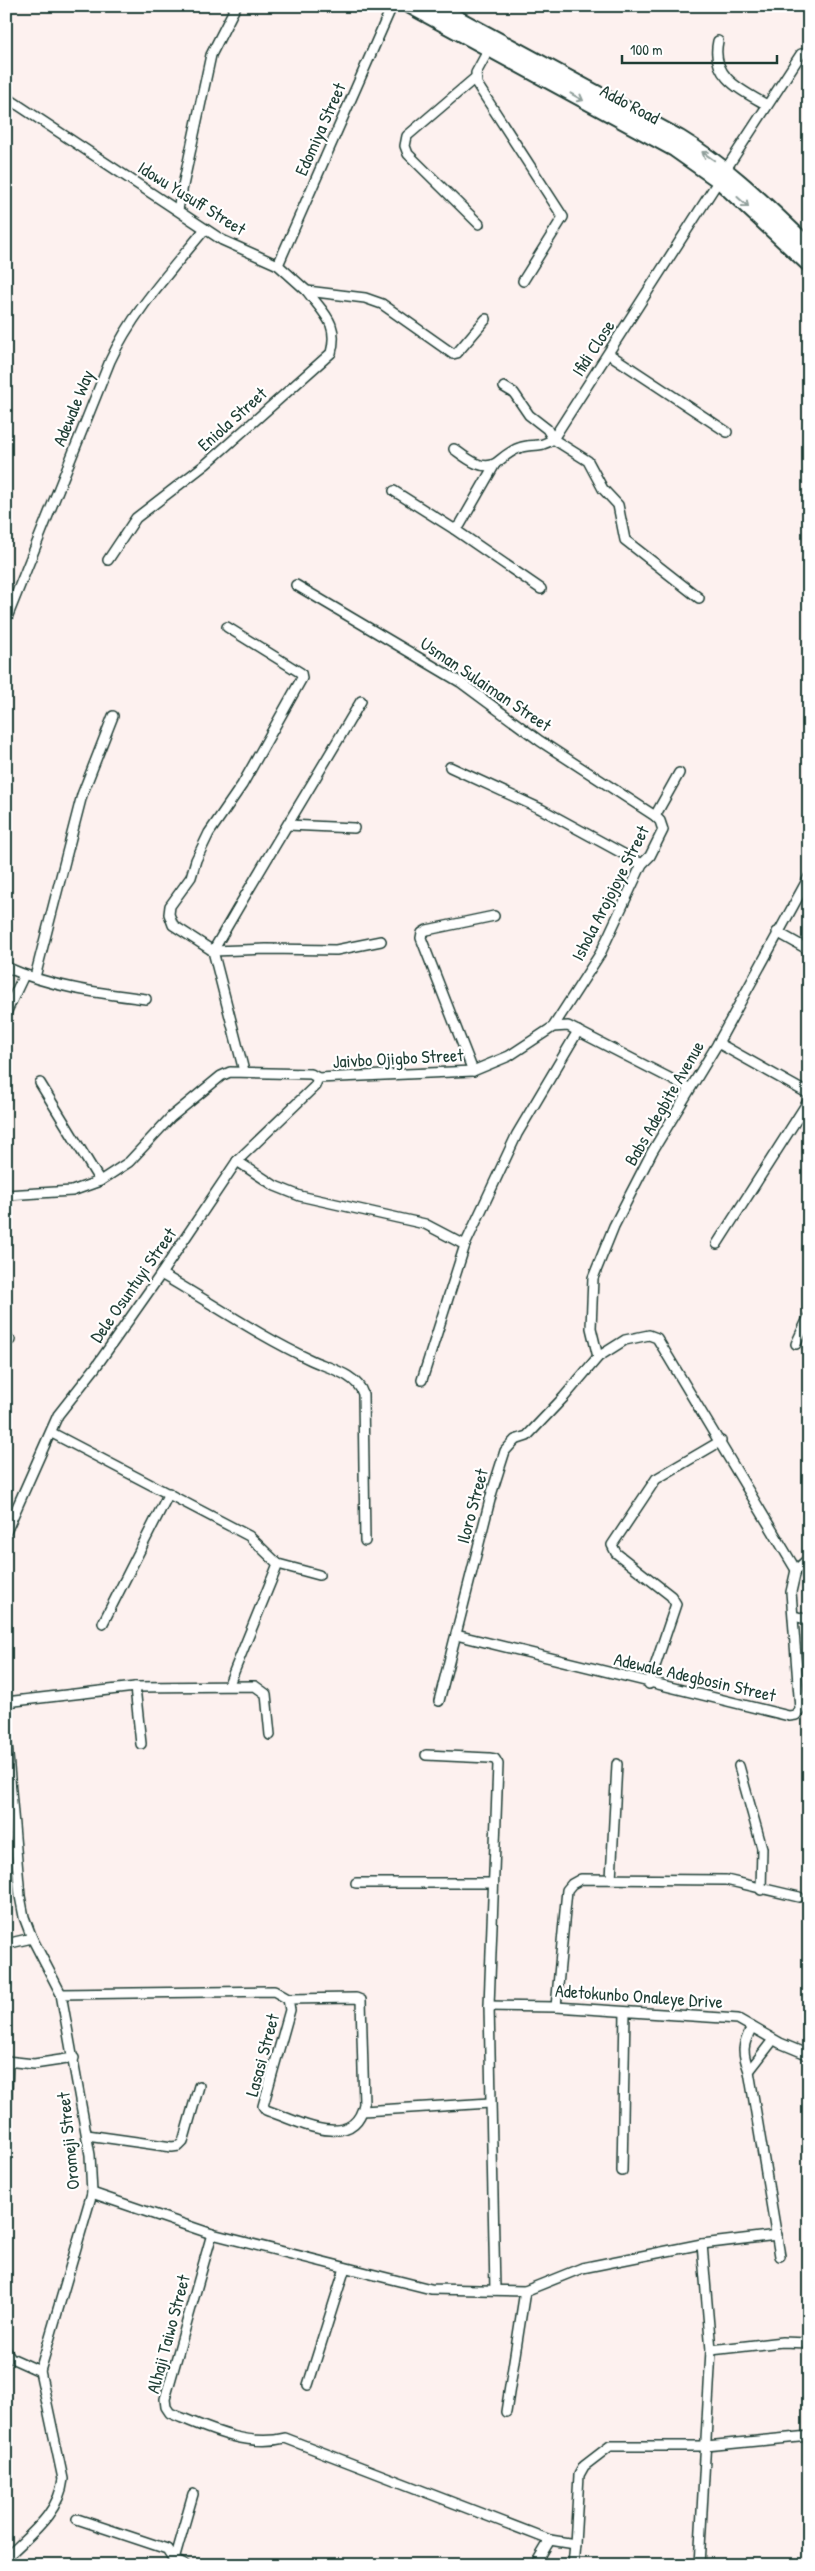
<svg xmlns="http://www.w3.org/2000/svg" width="815" height="2571" font-family="'Patrick Hand',sans-serif">
	<style>
		.lines { fill: none; stroke-linecap: round; stroke-linejoin: round }
		.minor-casing { stroke: #1f3d34; stroke-width: 12 }
		.primary-casing { stroke: #1f3d34; stroke-width: 19 }
		.minor { stroke: #fff; stroke-width: 9 }
		.primary { stroke: #fff; stroke-width: 15 }
		.oneway { stroke: #8f9e9a }
		.labels { text-anchor: middle; dominant-baseline: central; stroke-width: 4.5; stroke-linejoin: round; paint-order: stroke }
		.street-label { font-size: 18px; fill: #1f3d34; stroke: #fff }
	</style>
	<rect width="100%" height="100%" fill="#fdf1ef"/>
	<filter id="ink" filterUnits="userSpaceOnUse"><feTurbulence type="fractalNoise" baseFrequency=".02" numOctaves="2"/><feDisplacementMap in="SourceGraphic" scale="10" xChannelSelector="R" yChannelSelector="G"/><feConvolveMatrix kernelMatrix="1 2 1 2 8 2 1 2 1" color-interpolation-filters="sRGB"/></filter>
	<g filter="url(#ink)">
		<g class="lines">
			<defs>
				<g id="minor">
					<path d="M718,41C710,77 741,90 767,105"/>
					<path d="M489,49L476,73L477,84L563,217L523,281"/>
					<path d="M475,78L407,136L405,146L408,154L479,224"/>
					<path d="M6,97L222,240L278,265L307,291L365,298L382,304L453,354L457,353L486,319"/>
					<path d="M726,169L801,54"/>
					<path d="M178,209L211,55L236,6"/>
					<path d="M278,265L392,6"/>
					<path d="M609,354L727,432"/>
					<path d="M504,387L514,393L529,415L547,429L553,439L588,461L603,489L618,505L625,540L699,598"/>
					<path d="M454,449C465,457 482,472 496,463C504,457 510,451 519,448C532,443 539,449 553,439L719,180"/>
					<path d="M394,491L454,529L460,525L495,464"/>
					<path d="M454,529L541,589"/>
					<path d="M108,560L136,518L206,464L331,353C339,323 324,314 307,291"/>
					<path d="M296,585L460,682L540,741L655,816"/>
					<path d="M6,620L110,361C133,311 171,271 205,229"/>
					<path d="M227,627L301,673L302,678L242,785L209,833L196,860L191,877L170,906L169,914L173,925L213,951L266,949L336,950L381,941"/>
					<path d="M450,767L541,809L642,864"/>
					<path d="M288,825L354,828"/>
					<path d="M777,932L809,950"/>
					<path d="M6,967C50,987 98,993 146,999"/>
					<path d="M35,977L82,795L113,716"/>
					<path d="M6,1013L24,975"/>
					<path d="M553,1027L600,954L642,864L650,856L663,830L660,821L655,816L679,773"/>
					<path d="M718,1043L809,1094"/>
					<path d="M244,1071L213,951C261,867 312,785 361,701"/>
					<path d="M473,1071L421,938L422,933L427,930L494,916"/>
					<path d="M40,1083L100,1181"/>
					<path d="M237,1161L275,1186L300,1196L425,1224L465,1245"/>
					<path d="M6,1195L72,1191L100,1181L129,1162L171,1117L221,1076L230,1072L311,1074L318,1078L473,1071L509,1056L553,1027L568,1026L689,1088"/>
					<path d="M717,1244L809,1100"/>
					<path d="M161,1274C210,1302 259,1336 311,1360C328,1368 357,1374 363,1394L365,1541"/>
					<path d="M6,1338L10,1340"/>
					<path d="M796,1344L809,1316"/>
					<path d="M598,1357L591,1328L593,1278L614,1226L652,1152L718,1043L809,877"/>
					<path d="M422,1380L465,1245L517,1134L578,1031"/>
					<path d="M52,1433L249,1536L278,1564L319,1575"/>
					<path d="M6,1532L58,1415L95,1368L161,1274L237,1161L315,1086L318,1078"/>
					<path d="M794,1616L809,1620"/>
					<path d="M103,1623L169,1493"/>
					<path d="M456,1635L789,1716L796,1715L800,1709L791,1592L796,1570L809,1558"/>
					<path d="M229,1684L278,1564"/>
					<path d="M649,1684L676,1604L671,1596L616,1553L612,1545L656,1479L721,1441"/>
					<path d="M135,1687L141,1744"/>
					<path d="M439,1701L492,1492L505,1451L515,1440L527,1436L564,1397L598,1357L625,1340L649,1335L657,1338L796,1570"/>
					<path d="M6,1702L135,1687L255,1686L266,1694L270,1735"/>
					<path d="M6,1732L20,1896L24,1917L32,1938L61,1994L90,2155L92,2193L40,2371L63,2479C59,2514 30,2534 6,2558"/>
					<path d="M426,1755L489,1758L495,1759L498,1764L489,2006L495,2290"/>
					<path d="M739,1766L762,1848L761,1890"/>
					<path d="M611,1879L617,1764"/>
					<path d="M356,1883H493"/>
					<path d="M6,1944L32,1938"/>
					<path d="M61,1994L274,1991L288,1999L356,1998L361,2000L364,2104C354,2153 295,2120 266,2110L263,2106L290,2010L288,1999"/>
					<path d="M489,2006L556,2007L738,2019L780,2043L809,2055"/>
					<path d="M556,2007L567,1890L572,1884L581,1879L726,1880L799,1897"/>
					<path d="M752,2027C742,2045 742,2052 749,2071L780,2256"/>
					<path d="M6,2061L34,2064L74,2058"/>
					<path d="M749,2071L773,2040"/>
					<path d="M363,2111L490,2103"/>
					<path d="M6,2117L8,2061"/>
					<path d="M87,2135L172,2147L179,2146L183,2142L199,2086"/>
					<path d="M622,2171L625,2012"/>
					<path d="M92,2193L212,2234L431,2289L525,2291L582,2268L702,2244L777,2235"/>
					<path d="M212,2234L165,2399L166,2407L170,2413C205,2427 247,2448 285,2438L550,2540L575,2544L579,2475L584,2466L610,2446H706L809,2436"/>
					<path d="M711,2350L782,2342L809,2343"/>
					<path d="M6,2351L11,2358L40,2371"/>
					<path d="M308,2385L345,2268"/>
					<path d="M506,2412L525,2291"/>
					<path d="M77,2519L167,2549L174,2560L185,2565"/>
					<path d="M174,2560L193,2494"/>
					<path d="M535,2565L550,2540"/>
					<path d="M573,2565L575,2544"/>
					<path d="M699,2565L711,2350L702,2244"/>
				</g>
				<g id="primary">
					<path d="M411,6L675,149L719,180L809,264"/>
					<path d="M434,6L679,138C730,169 766,206 809,247"/>
				</g>
			</defs>
			<!-- minor casing -->
			<use href="#minor" class="minor-casing"/>
			<!-- primary casing -->
			<use href="#primary" class="primary-casing"/>
			<!-- minor -->
			<use href="#minor" class="minor"/>
			<!-- primary -->
			<use href="#primary" class="primary"/>
		</g>
		<!-- one-way arrows -->
		<defs><path id="oneway-shaft" d="M-6 0H5M1.5-3L5.5 0L1.5 3" fill="none" stroke-width="1.6" stroke-linecap="round" stroke-linejoin="round" transform="scale(1.25)"/></defs>
		<g class="oneway">
			<use href="#oneway-shaft" transform="translate(577 97) rotate(29)"/>
			<use href="#oneway-shaft" transform="translate(708 156) rotate(-145)"/>
			<use href="#oneway-shaft" transform="translate(743 202) rotate(42)"/>
		</g>
	</g>
	<g class="labels">
		<!-- street labels -->
		<g class="street-label">
			<text transform="translate(630 104) rotate(28)">Addo Road</text>
			<text transform="translate(320 129) rotate(-66)">Edomiya Street</text>
			<text transform="translate(192 198) rotate(32)">Idowu Yusuff Street</text>
			<text transform="translate(593 348) rotate(-57)">Ifidi Close</text>
			<text transform="translate(73 408) rotate(-68)">Adewale Way</text>
			<text transform="translate(232 419) rotate(-42)">Eniola Street</text>
			<text transform="translate(486 684) rotate(34)">Usman Sulaiman Street</text>
			<text transform="translate(610 893) rotate(-63)">Ishola Arojojoye Street</text>
			<text transform="translate(398 1058) rotate(-3)">Jaivbo Ojigbo Street</text>
			<text transform="translate(664 1103) rotate(-60)">Babs Adegbite Avenue</text>
			<text transform="translate(133 1285) rotate(-55)">Dele Osuntuyi Street</text>
			<text transform="translate(472 1506) rotate(-75)">Iloro Street</text>
			<text transform="translate(695 1677) rotate(13)">Adewale Adegbosin Street</text>
			<text transform="translate(639 1996) rotate(4)">Adetokunbo Onaleye Drive</text>
			<text transform="translate(262 2055) rotate(-75)">Lasasi Street</text>
			<text transform="translate(68 2141) rotate(-96)">Oromeji Street</text>
			<text transform="translate(168 2334) rotate(-75)">Alhaji Taiwo Street</text>
		</g>
	</g>
	<!-- margin -->
	<rect width="815" height="2571" fill="none" stroke="#fff" stroke-width="25"/>
	<rect x="12" y="12" width="790" height="2546" fill="none" stroke="#1f3d34" stroke-width="2" filter="url(#ink)"/>
	<!-- scale -->
	<path d="M622 55v8h155v-8" fill="none" stroke="#1f3d34" stroke-width="2.5"/>
	<text x="630" y="55" font-size="15" fill="#1f3d34" stroke="#ffffff" stroke-width="4" paint-order="stroke">100 m</text>
</svg>
